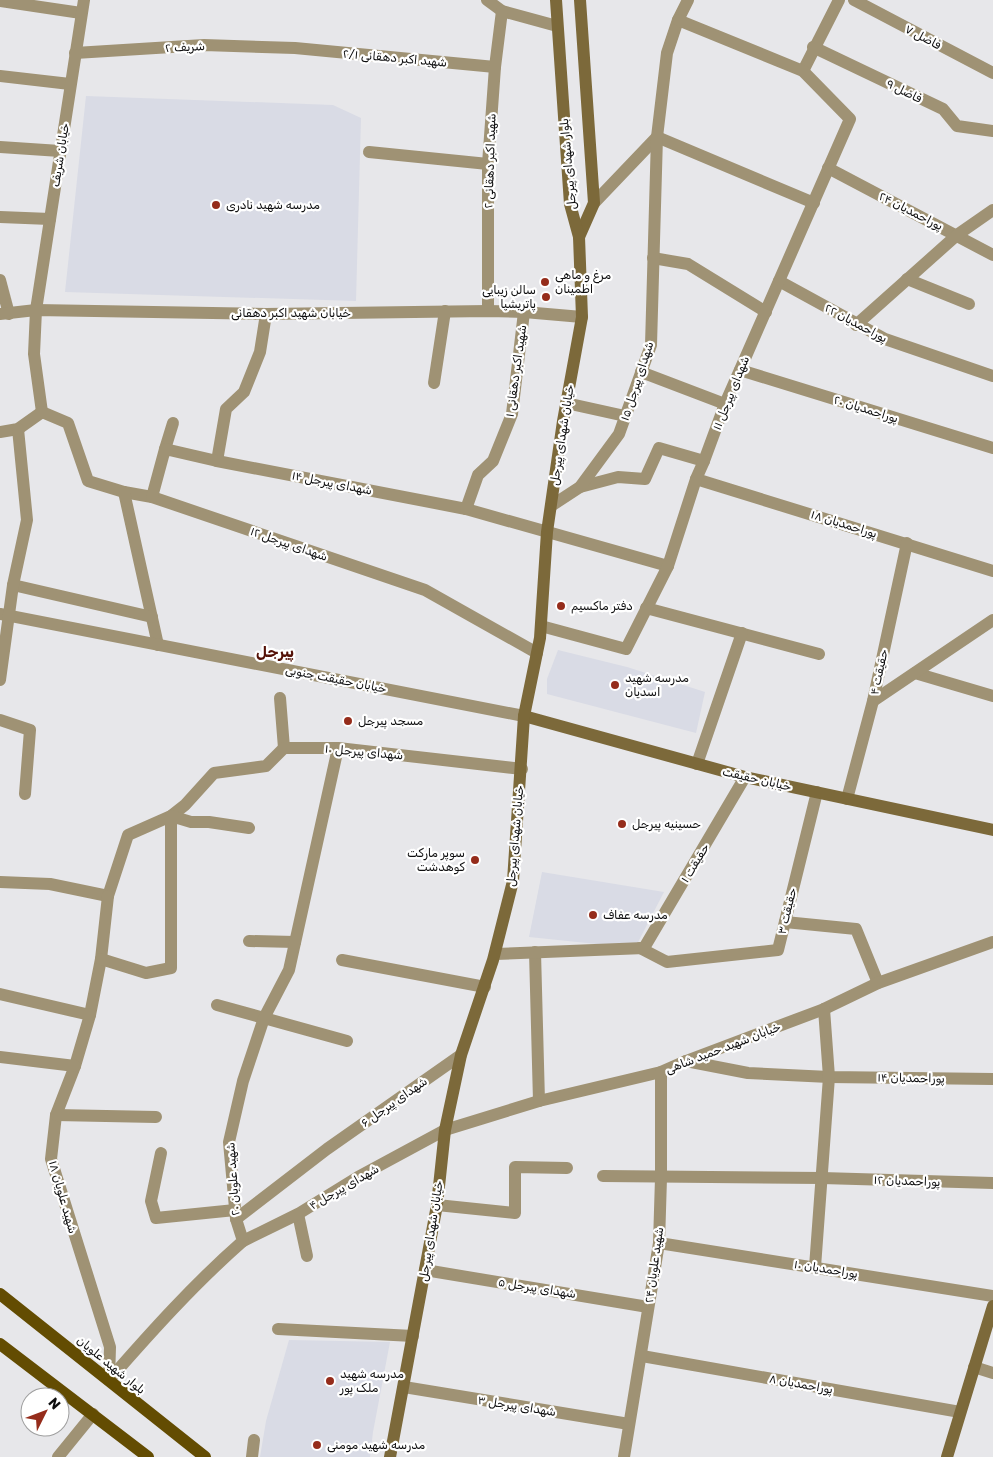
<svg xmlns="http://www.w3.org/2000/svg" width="993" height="1457" font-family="Rubik,Cairo,sans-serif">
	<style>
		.built { fill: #d9dbe5 }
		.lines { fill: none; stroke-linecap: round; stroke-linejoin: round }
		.street { stroke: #9f9274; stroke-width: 12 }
		.secondary { stroke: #7c693a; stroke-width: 12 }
		.primary { stroke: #634c02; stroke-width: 12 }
		.poi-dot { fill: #952c1b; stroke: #fff; stroke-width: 2 }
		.labels { text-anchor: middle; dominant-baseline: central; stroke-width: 4.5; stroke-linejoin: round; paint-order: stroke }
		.street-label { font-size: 12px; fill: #0e0e0f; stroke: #fff }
		.poi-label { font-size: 12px; fill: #0e0e0f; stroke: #fff; text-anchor: start }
		.quarter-label { font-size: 15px; font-weight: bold; fill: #541107; stroke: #fff }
	</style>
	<rect width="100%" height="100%" fill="#e7e7ea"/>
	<!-- built -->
	<g class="built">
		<path d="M86,96L333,105L361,118L356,301L65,292Z"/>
		<path d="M558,650L627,667L705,692L696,733L547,694V679Z"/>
		<path d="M542,872L664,892L635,948L529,937Z"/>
		<path d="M289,1340L390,1342L373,1432L370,1457H260L266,1421Z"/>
	</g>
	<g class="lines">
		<!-- street -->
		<g class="street">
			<path d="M487,0L502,11L557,26"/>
			<path d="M854,0L993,73"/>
			<path d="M0,1L81,13"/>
			<path d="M813,47L943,109L957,126L993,131"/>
			<path d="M75,53L204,45L295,48L495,67"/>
			<path d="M803,71L839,0"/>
			<path d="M0,76L70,84"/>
			<path d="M657,137L814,203"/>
			<path d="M0,147L60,151"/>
			<path d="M369,152L488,164"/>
			<path d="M828,168L993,255"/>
			<path d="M594,203L657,137"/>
			<path d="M0,217L50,219"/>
			<path d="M653,258L688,264L766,312"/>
			<path d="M907,279L969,304"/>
			<path d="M0,280L9,314"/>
			<path d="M779,281L885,339L993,376"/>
			<path d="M488,311V164L495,67L502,11"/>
			<path d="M0,314L36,310L266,314L488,311L524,312L582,317"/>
			<path d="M856,325L957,235L993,210"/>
			<path d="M740,370L993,448"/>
			<path d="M641,372L725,404"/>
			<path d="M434,383L445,311"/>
			<path d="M566,403L625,416"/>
			<path d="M42,412L34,354L36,310L84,0"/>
			<path d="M0,432L18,429L42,412L68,423L88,481L124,492L152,497L425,590L537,653"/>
			<path d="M165,449L173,423"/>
			<path d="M217,461L226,409L244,392L260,352L266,314"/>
			<path d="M696,479L993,571"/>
			<path d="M580,487L618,477L645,479L659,448L704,461"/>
			<path d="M124,492L158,645"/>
			<path d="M152,497L165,449L217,461L466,509L668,566"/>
			<path d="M551,506L580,487L619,434L651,345L657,137L667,53L678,20L688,0"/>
			<path d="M466,509L478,475L493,461L512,414L524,312"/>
			<path d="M13,585L152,617"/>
			<path d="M646,608L819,654"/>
			<path d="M0,614L524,716"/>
			<path d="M541,626L626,649L668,566L696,479L704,461L725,404L850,119L803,71L678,20"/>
			<path d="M915,673L993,696"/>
			<path d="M0,680L13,585L27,520L18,429"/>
			<path d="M280,698L284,748"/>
			<path d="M873,701L993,620"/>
			<path d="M0,720L30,730L25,794"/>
			<path d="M697,764L742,633"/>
			<path d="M847,799L873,701L907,543"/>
			<path d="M0,882L50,884L108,896L128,835L171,816L185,805L214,773L266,766L284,748H338L522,769"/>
			<path d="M108,896L101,959L90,1015L75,1066L56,1115L51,1159L110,1347L109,1380"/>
			<path d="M785,922L856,929L878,983"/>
			<path d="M249,941L295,942"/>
			<path d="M640,948L667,962L778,950L817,792"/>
			<path d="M535,952L539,1101"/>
			<path d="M495,954L644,948L745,777"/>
			<path d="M101,959L146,973L171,968V816L191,822H209L249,828"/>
			<path d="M342,960L485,987"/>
			<path d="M0,994L90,1015"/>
			<path d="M217,1005L347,1041"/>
			<path d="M0,1057L75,1066"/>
			<path d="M686,1061L748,1073L829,1077L993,1079"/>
			<path d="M56,1115L156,1117"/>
			<path d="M161,1153L151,1201L156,1218L235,1210"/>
			<path d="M603,1176L822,1178L993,1183"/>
			<path d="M437,1205L515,1213V1167L567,1168"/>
			<path d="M298,1214L307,1256"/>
			<path d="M236,1219L327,1149L461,1055"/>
			<path d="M243,1241L298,1214L358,1177L445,1130L539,1101L661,1072L686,1061L824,1009L878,983L993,942"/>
			<path d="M659,1243L993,1296"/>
			<path d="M815,1267L829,1077L824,1009"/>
			<path d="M425,1270L648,1307"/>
			<path d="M278,1329L413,1336"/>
			<path d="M642,1356L960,1412"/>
			<path d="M974,1367L993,1373"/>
			<path d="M109,1380C151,1332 194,1284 243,1241L236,1219L229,1142L243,1081L264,1018L289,970L338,748"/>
			<path d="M404,1387L629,1424"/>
			<path d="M58,1457L93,1414"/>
			<path d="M252,1457L254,1440"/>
			<path d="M624,1457L659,1243L661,1178V1072"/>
		</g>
		<!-- secondary -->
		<g class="secondary">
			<path d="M579,237L594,203L580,0"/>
			<path d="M524,716L745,777L993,830"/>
			<path d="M390,1457L437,1205L445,1130L461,1055L493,960L513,881L524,716L540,638L547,532L563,421L582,317L579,237L570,204L556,0"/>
			<path d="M947,1457L993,1306"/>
		</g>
		<!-- primary -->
		<g class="primary">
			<path d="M0,1294L205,1457"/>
			<path d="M0,1344L148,1457"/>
		</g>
	</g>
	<!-- markers -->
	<g class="poi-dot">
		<circle cx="216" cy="205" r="5"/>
		<circle cx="545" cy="282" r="5"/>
		<circle cx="546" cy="297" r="5"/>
		<circle cx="561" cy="606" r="5"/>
		<circle cx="615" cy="685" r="5"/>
		<circle cx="348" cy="721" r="5"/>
		<circle cx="622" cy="824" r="5"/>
		<circle cx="475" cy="860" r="5"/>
		<circle cx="593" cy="915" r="5"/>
		<circle cx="330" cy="1381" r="5"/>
		<circle cx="317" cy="1445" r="5"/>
	</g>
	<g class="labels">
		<!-- street labels -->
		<g class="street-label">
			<text transform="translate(923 37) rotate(28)">فاضل ۷</text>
			<text transform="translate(185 47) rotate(-3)">شریف ۲</text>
			<text transform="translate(395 58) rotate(5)">شهید اکبر دهقانی ۲/۱</text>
			<text transform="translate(904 91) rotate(26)">فاضل ۹</text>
			<text transform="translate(60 155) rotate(-81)">خیابان شریف</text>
			<text transform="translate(490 161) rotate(-88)">شهید اکبر دهقانی ۲</text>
			<text transform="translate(568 164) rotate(-95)">بلوار شهدای پیرجل</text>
			<text transform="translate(911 211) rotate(27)">پوراحمدیان ۲۴</text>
			<text x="291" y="313">خیابان شهید اکبر دهقانی</text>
			<text transform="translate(856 323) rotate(28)">پوراحمدیان ۲۲</text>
			<text transform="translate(516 371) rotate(-82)">شهید اکبر دهقانی ۱</text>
			<text transform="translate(637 381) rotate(-72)">شهدای پیرجل ۱۵</text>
			<text transform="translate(731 393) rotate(-68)">شهدای پیرجل ۱۱</text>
			<text transform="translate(866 409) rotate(17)">پوراحمدیان ۲۰</text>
			<text transform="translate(562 435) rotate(-81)">خیابان شهدای پیرجل</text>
			<text transform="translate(332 483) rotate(11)">شهدای پیرجل ۱۴</text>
			<text transform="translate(844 524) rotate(17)">پوراحمدیان ۱۸</text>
			<text transform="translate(289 544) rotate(19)">شهدای پیرجل ۱۲</text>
			<text transform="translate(879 672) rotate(-78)">حقیقت ۴</text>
			<text transform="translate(336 679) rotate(11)">خیابان حقیقت جنوبی</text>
			<text transform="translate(364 752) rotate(5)">شهدای پیرجل ۱۰</text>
			<text transform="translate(757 779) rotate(13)">خیابان حقیقت</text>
			<text transform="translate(515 836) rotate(-85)">خیابان شهدای پیرجل</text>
			<text transform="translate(695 863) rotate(-59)">حقیقت ۱</text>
			<text transform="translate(787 911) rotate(-76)">حقیقت ۳</text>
			<text transform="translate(723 1048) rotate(-21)">خیابان شهید حمید شاهی</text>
			<text transform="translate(911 1078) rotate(1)">پوراحمدیان ۱۴</text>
			<text transform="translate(394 1102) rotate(-35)">شهدای پیرجل ۶</text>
			<text transform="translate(233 1179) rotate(-94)">شهید علویان ۲۰</text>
			<text transform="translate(907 1181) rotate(2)">پوراحمدیان ۱۲</text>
			<text transform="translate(344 1187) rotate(-30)">شهدای پیرجل ۴</text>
			<text transform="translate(63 1197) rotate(74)">شهید علویان ۱۸</text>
			<text transform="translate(431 1231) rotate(-81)">خیابان شهدای پیرجل</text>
			<text transform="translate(654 1265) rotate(-82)">شهید علویان ۲۴</text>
			<text transform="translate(826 1269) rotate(9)">پوراحمدیان ۱۰</text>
			<text transform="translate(537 1288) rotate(9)">شهدای پیرجل ۵</text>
			<text transform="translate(111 1365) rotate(39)">بلوار شهید علویان</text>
			<text transform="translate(801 1384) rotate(10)">پوراحمدیان ۸</text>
			<text transform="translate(517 1406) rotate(9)">شهدای پیرجل ۳</text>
		</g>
		<!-- poi labels -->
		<g class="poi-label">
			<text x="226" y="205">مدرسه شهید نادری</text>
			<text x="555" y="275">مرغ و ماهی<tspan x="555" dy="14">اطمینان</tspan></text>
			<text x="536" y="290" text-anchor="end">سالن زیبایی<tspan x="536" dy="14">پاتریشیا</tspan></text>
			<text x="571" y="606">دفتر ماکسیم</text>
			<text x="625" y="678">مدرسه شهید<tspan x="625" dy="14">اسدیان</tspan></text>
			<text x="358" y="721">مسجد پیرجل</text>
			<text x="632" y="824">حسینیه پیرجل</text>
			<text x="465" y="853" text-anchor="end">سوپر مارکت<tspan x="465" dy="14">کوهدشت</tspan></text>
			<text x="603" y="915">مدرسه عفاف</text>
			<text x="340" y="1374">مدرسه شهید<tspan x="340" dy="14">ملک پور</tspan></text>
			<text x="327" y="1445">مدرسه شهید مومنی</text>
		</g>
		<!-- quarter labels -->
		<g class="quarter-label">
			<text x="275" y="652">پیرجل</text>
		</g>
	</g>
	<!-- north arrow -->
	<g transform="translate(45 1412) rotate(48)"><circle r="24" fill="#ffffff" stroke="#9f9f9f"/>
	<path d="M0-4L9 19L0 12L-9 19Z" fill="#952c1b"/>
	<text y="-8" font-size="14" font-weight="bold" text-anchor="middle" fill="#0e0e0f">N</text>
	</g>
</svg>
